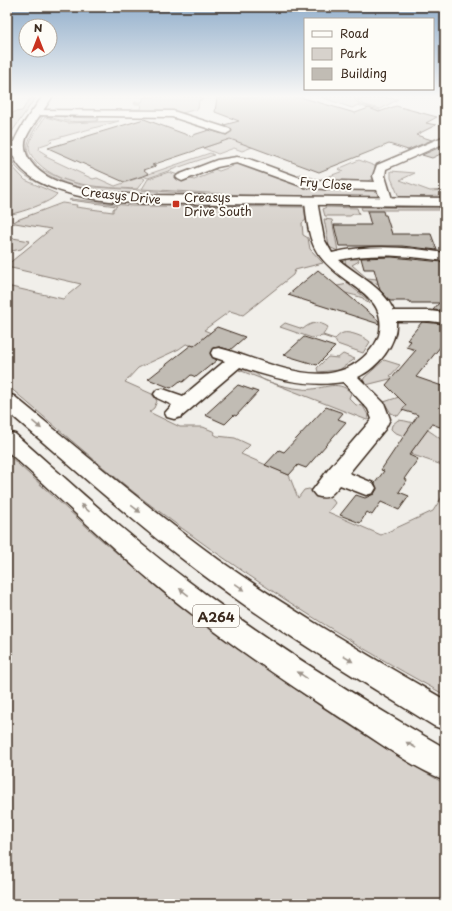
<svg xmlns="http://www.w3.org/2000/svg" width="452" height="911" font-family="'Playpen Sans',sans-serif">
	<style>
		.green { fill: #d7d2cc; stroke: #897e75 }
		.building { fill: #c1bcb4; stroke: #3b2a1e }
		.lines { fill: none; stroke-linecap: round; stroke-linejoin: round }
		.minor-casing { stroke: #3b2a1e; stroke-width: 3 }
		.tertiary-casing { stroke: #3b2a1e; stroke-width: 3 }
		.trunk-casing { stroke: #3b2a1e; stroke-width: 3 }
		.minor { fill: #fdfcf7; fill-rule: evenodd }
		.tertiary { fill: #fdfcf7; fill-rule: evenodd }
		.trunk { fill: #fdfcf7; fill-rule: evenodd }
		.oneway { fill: #9c938a }
		.poi-dot { fill: #c8321e; stroke: #fdfcf7; stroke-width: 1.5 }
		.labels { text-anchor: middle; dominant-baseline: central; stroke-width: 4; stroke-linejoin: round; paint-order: stroke }
		.far-street-label { font-size: 12px; fill: #3b2a1e; stroke: #fdfcf7 }
		.far-poi-label { font-size: 12px; fill: #3b2a1e; stroke: #fdfcf7; text-anchor: start }
		.shield { fill: #fdfcf7; stroke: #75695f; stroke-width: 1 }
		.shield-label { font-size: 13px; font-weight: bold; fill: #3b2a1e }
	</style>
	<rect width="100%" height="100%" fill="#f1efea"/>
	<filter id="ink" filterUnits="userSpaceOnUse"><feTurbulence type="fractalNoise" baseFrequency=".025" numOctaves="2"/><feDisplacementMap in="SourceGraphic" scale="8" xChannelSelector="R" yChannelSelector="G"/><feConvolveMatrix kernelMatrix="1 2 1 2 8 2 1 2 1" color-interpolation-filters="sRGB"/></filter>
	<g filter="url(#ink)">
		<!-- green -->
		<g class="green">
			<path d="M28,97H36L7,139V120L14,112L22,111L28,101L32,98Z"/>
			<path d="M144,97H202V100H199L198,109L182,113L133,111L132,109H140L141,104H134L135,102H142Z"/>
			<path d="M321,97H388L379,99H354L359,104L380,110V112L358,105L352,108Z"/>
			<path d="M383,98L398,99L381,109L365,105L357,100Z"/>
			<path d="M64,114L63,117L97,118L98,115H100L97,121C76,122 67,123 46,116Z"/>
			<path d="M43,116C38,125 30,135 28,144C21,169 75,185 93,187L232,196C176,198 63,204 25,156C23,144 31,122 43,116Z"/>
			<path d="M45,117L68,123L119,121L50,140L52,142L40,146L39,150L47,155L44,156L93,179L97,178L115,186L141,177L145,179L137,189C103,187 63,188 38,163C33,158 29,153 29,147C30,137 40,125 45,117Z"/>
			<path d="M225,136L255,146L242,151L234,148L218,154L203,148L224,141Z"/>
			<path d="M14,138C7,158 24,175 41,183C48,186 56,187 62,191C40,187 0,168 10,139Z"/>
			<path d="M210,153L214,155L148,178L126,169L125,166L146,175Z"/>
			<path d="M359,160L375,166L373,179L366,182L305,180L293,176L300,174L319,180L343,171L338,169Z"/>
			<path d="M7,161L25,180L57,194C51,203 19,213 7,215Z"/>
			<path d="M235,162L285,180L374,189L378,193V195L377,197L241,195L142,189L148,179L169,172L194,180L212,173L206,170L212,168L219,171L233,166L226,163Z"/>
			<path d="M391,171L415,173L400,180L430,191L445,190V196L399,197L391,178Z"/>
			<path d="M72,199L132,206L304,207L306,220L302,223L303,235L308,238L310,249L323,263L295,270L293,275L243,315L230,311L204,330L211,333L197,347L186,344L179,349L138,368L125,382L152,394L157,401L154,408L149,412L180,427H203L215,432L214,434L217,436L235,438L250,445L241,454L289,475L298,498L304,490L309,489L333,500L335,503L328,512L381,535L433,511L445,492V695C337,636 234,569 136,494C92,459 50,422 7,385V286L63,299L81,284L7,267V265L51,229L15,223L9,225L17,220L62,203L77,205L76,207L113,212V209L117,206L69,200Z"/>
			<path d="M179,203L295,204L303,206L179,205Z"/>
			<path d="M326,207L357,208L359,214H353L350,216H325L323,209Z"/>
			<path d="M361,207L444,208V210H362Z"/>
			<path d="M324,219L332,220L338,251L331,248L329,246Z"/>
			<path d="M7,237L30,241L21,249L7,252Z"/>
			<path d="M346,259H358L359,261L352,265L367,278L377,279L379,284L365,280L346,264L345,261Z"/>
			<path d="M348,284L367,299L370,304L365,301L363,298C352,294 339,292 327,288Z"/>
			<path d="M285,323L303,329C311,322 319,321 328,327L323,335L335,339C337,337 340,334 343,333C349,331 365,337 370,342L363,353L337,344L335,340L323,336L312,338L280,327Z"/>
			<path d="M343,354L355,359L339,370L318,372L317,368L328,357L338,358Z"/>
			<path d="M384,360L400,365L390,376L394,378L366,385L363,383L364,378Z"/>
			<path d="M239,370C259,368 254,376 266,381C278,385 290,388 302,389C319,392 338,377 351,393L349,398L356,405L363,406L369,417L367,420Z"/>
			<path d="M399,397L407,404L398,416L391,413L384,402Z"/>
			<path d="M398,420C415,421 432,431 445,443V466L410,454L418,442L394,432L391,429L392,425Z"/>
			<path d="M7,454C46,489 85,527 126,561C226,643 333,719 445,784V904H7Z"/>
		</g>
		<!-- building -->
		<g class="building">
			<path d="M217,97H300L355,113L369,108L379,112L396,106L437,117L426,123L436,125L416,135L432,140L408,150L389,144L319,172L230,139L152,165L156,166L144,170L149,174L124,182L48,148L144,119L190,136L209,130L227,135L232,130L230,128L224,125L239,121L215,112Z"/>
			<path d="M445,145V152L432,158L422,155Z"/>
			<path d="M367,211H383L384,215H386L392,234H431L437,250L402,246H339L334,225H371Z"/>
			<path d="M392,257L442,262L445,268V311L433,310L439,303H410V301H390L380,290L374,269H364L361,258Z"/>
			<path d="M318,270L379,321V324L288,295Z"/>
			<path d="M422,322L445,324V341L416,377L445,387V429L432,424L409,455L418,459L404,479L407,480L399,492L409,496L399,510L381,502L372,515L367,512L360,523L340,515L356,495L365,498L374,494L377,489L375,483L384,471L381,470L418,415L402,410L406,405L386,385L416,350L406,347L411,341L407,340Z"/>
			<path d="M217,327L245,337L230,350L219,347L213,348L210,354L213,358L217,360L196,377L191,375L183,382L180,381L171,388L148,379L191,345L194,346Z"/>
			<path d="M304,337L335,347L317,365L284,355Z"/>
			<path d="M238,385L258,392L236,416L234,415L225,424L205,415Z"/>
			<path d="M326,407L343,413L338,419L346,422L306,468L298,465L289,475L265,465L279,450L284,452Z"/>
		</g>
		<g class="lines">
			<defs>
				<g id="minor">
					<path d="M36,110L173,111L230,129L231,131L226,134L172,117L33,115L31,113Z"/>
					<path d="M445,136V143L386,169L385,176L392,199L390,202H382L377,190L324,189L304,187L237,163L217,167L182,181L178,179L176,177L178,175L217,160L237,157L249,159L306,180L375,182L373,176L377,165Z"/>
					<path d="M311,197L315,198L317,201L324,239L332,253C369,244 407,247 445,253V261C411,256 373,252 339,260C358,276 383,287 394,311H430L445,313V323L430,321H396C398,343 378,368 358,377L384,403L390,419L385,429L349,473L373,483L376,488L373,493L366,495L340,485C331,495 329,500 316,496L312,491L328,470L372,419L368,409L343,382C307,388 273,378 240,367L181,417L174,419L167,417L165,413L172,405L157,398L154,394L157,390L163,389L183,396L225,361L213,357L211,353L213,349L219,348C270,361 335,401 375,344C383,332 382,315 374,304C367,294 356,287 346,280C312,255 309,243 305,201L307,198Z"/>
				</g>
				<path id="tertiary" d="M42,97H52C45,109 31,126 26,138C23,147 26,155 30,161C51,192 111,193 144,195L445,198V206C371,205 296,205 222,204C172,203 120,207 71,194C50,188 22,178 13,155C8,140 34,110 42,97Z"/>
				<g id="trunk">
					<path d="M7,394L14,396C82,452 148,508 219,560C291,611 368,655 445,700V730L434,726C355,677 276,630 202,574C134,523 71,466 7,411Z"/>
					<path d="M7,432L15,434C72,484 128,536 188,581C270,643 357,697 445,748V780C411,767 373,738 341,718C282,680 224,640 169,596C113,550 61,499 7,451Z"/>
				</g>
			</defs>
			<!-- minor casing -->
			<use href="#minor" class="minor-casing"/>
			<!-- tertiary casing -->
			<use href="#tertiary" class="tertiary-casing"/>
			<!-- trunk casing -->
			<use href="#trunk" class="trunk-casing"/>
			<!-- minor -->
			<use href="#minor" class="minor"/>
			<!-- tertiary -->
			<use href="#tertiary" class="tertiary"/>
			<!-- trunk -->
			<use href="#trunk" class="trunk"/>
		</g>
		<!-- one-way arrows -->
		<defs><path id="oneway-solid" d="M-6-.8H1V-3.2L6.5 0L1 3.2V.8H-6Z"/></defs>
		<g class="oneway">
			<use href="#oneway-solid" transform="translate(37 425) rotate(40)"/>
			<use href="#oneway-solid" transform="translate(85 508) rotate(-139)"/>
			<use href="#oneway-solid" transform="translate(136 509) rotate(37)"/>
			<use href="#oneway-solid" transform="translate(240 587) rotate(35)"/>
			<use href="#oneway-solid" transform="translate(184 592) rotate(-143)"/>
			<use href="#oneway-solid" transform="translate(348 659) rotate(31)"/>
			<use href="#oneway-solid" transform="translate(302 675) rotate(-146)"/>
			<use href="#oneway-solid" transform="translate(411 745) rotate(-149)"/>
		</g>
	</g>
	<!-- sky -->
	<linearGradient id="sky" x2="0" y2="1"><stop stop-color="#91aecb"/><stop offset="0.43" stop-color="#f9f8f6"/><stop offset="1" stop-color="#f9f8f6" stop-opacity="0"/></linearGradient>
	<rect width="452" height="224" fill="url(#sky)"/>
	<!-- markers -->
	<rect class="poi-dot" x="172" y="200" width="8" height="8" rx="2"/>
	<g class="labels">
		<!-- far-street labels -->
		<g class="far-street-label">
			<text transform="translate(326 183) rotate(5)">Fry Close</text>
			<text transform="translate(121 195) rotate(6)">Creasys Drive</text>
		</g>
		<!-- far-poi labels -->
		<g class="far-poi-label">
			<text x="184" y="197">Creasys<tspan x="184" dy="14">Drive South</tspan></text>
		</g>
		<!-- shield labels -->
		<rect class="shield" x="193" y="605" width="46" height="22" rx="3"/>
		<g class="shield-label">
			<text x="216" y="616">A264</text>
		</g>
	</g>
	<!-- margin -->
	<rect width="452" height="911" fill="none" stroke="#fdfcf7" stroke-width="24"/>
	<rect x="12" y="12" width="428" height="887" fill="none" stroke="#3b2a1e" stroke-width="1.5" filter="url(#ink)"/>
	<!-- legend -->
	<rect x="304" y="18" width="130" height="72" fill="#fdfcf7" stroke="#afa8a0"/>
	<rect x="312" y="31" width="20" height="6" fill="#fdfcf7" stroke="#afa8a0"/>
	<text x="340" y="38" font-size="12" fill="#3b2a1e">Road</text>
	<rect x="312" y="48" width="20" height="12" fill="#d7d2cc" stroke="#afa8a0"/>
	<text x="340" y="58" font-size="12" fill="#3b2a1e">Park</text>
	<rect x="312" y="68" width="20" height="12" fill="#c1bcb4" stroke="#afa8a0"/>
	<text x="340" y="78" font-size="12" fill="#3b2a1e">Building</text>
	<!-- north arrow -->
	<g transform="translate(38 38)"><circle r="19" fill="#fdfcf7" stroke="#afa8a0"/>
	<path d="M0-3L7 15L0 10L-7 15Z" fill="#c8321e"/>
	<text y="-6" font-size="11" font-weight="bold" text-anchor="middle" fill="#3b2a1e">N</text>
	</g>
</svg>
